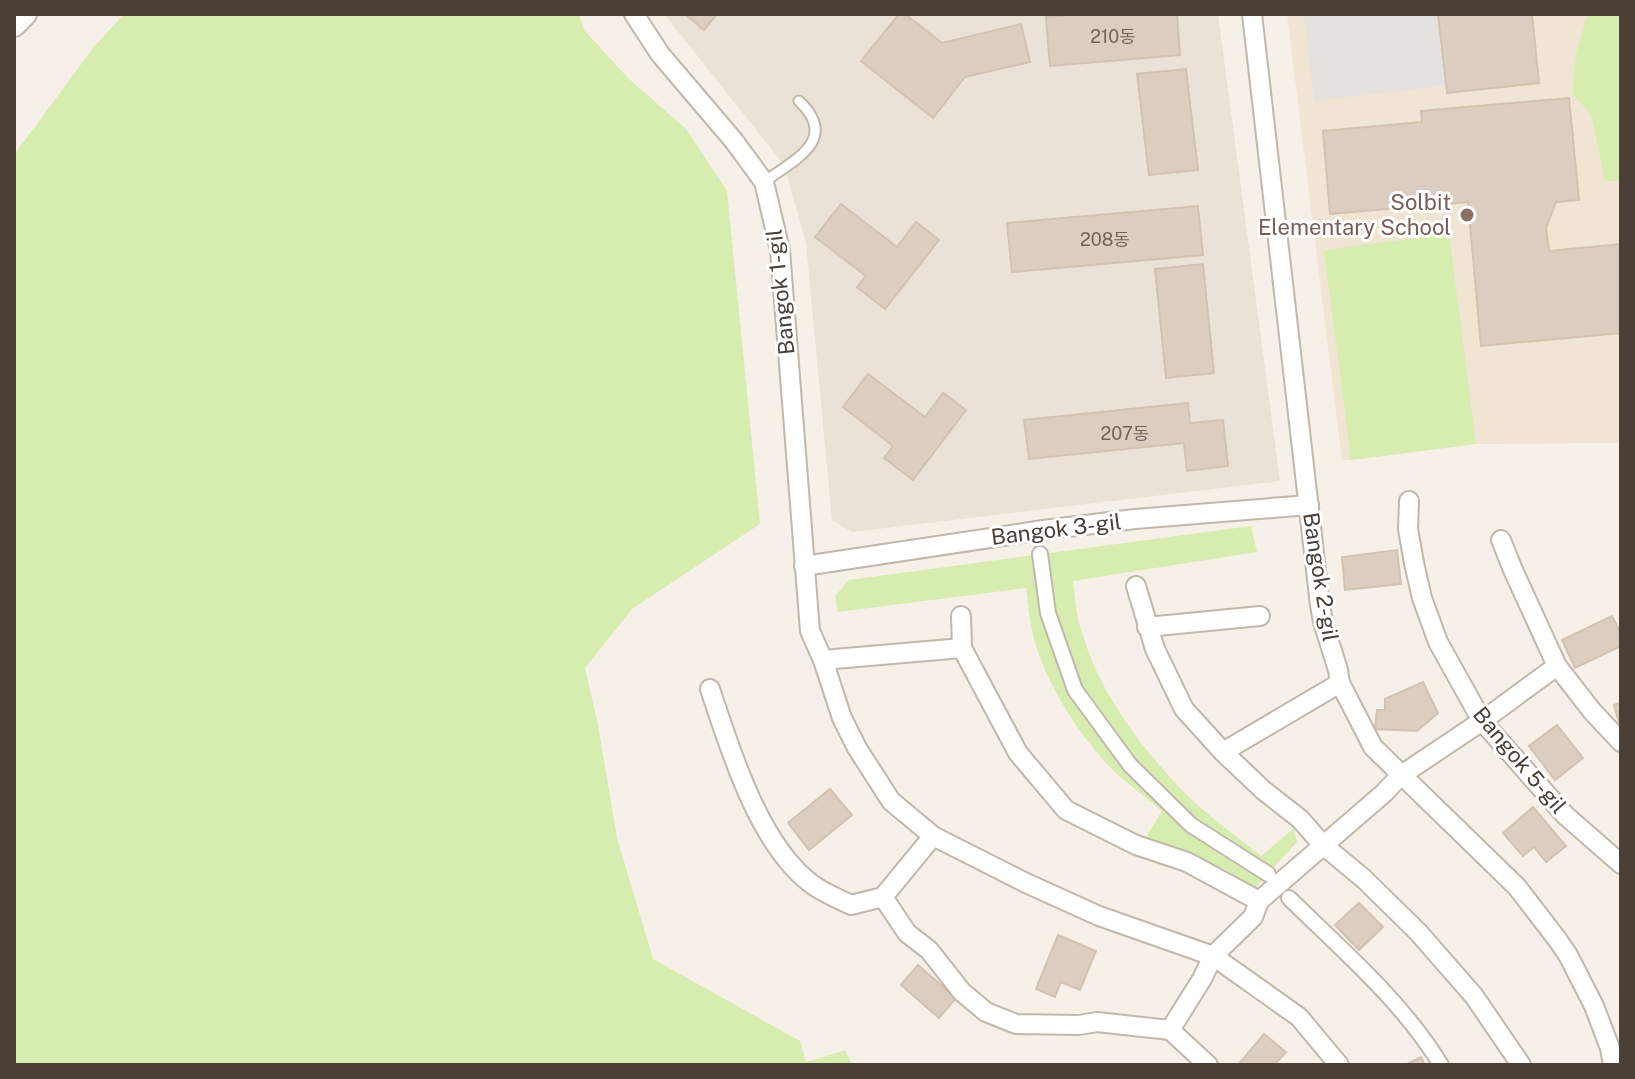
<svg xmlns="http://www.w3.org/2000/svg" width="1635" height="1079" font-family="'Public Sans','Noto Sans KR',sans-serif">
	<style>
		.residential { fill: #eae2d7 }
		.education { fill: #f0e4d2 }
		.green { fill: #d7ecaf }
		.parking { fill: #e4e1de }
		.building { fill: #dbcec0; stroke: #d4c2b0; stroke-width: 2 }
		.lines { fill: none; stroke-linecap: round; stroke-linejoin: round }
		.service-casing { stroke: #c2b7ab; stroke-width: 13 }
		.pedestrian-casing { stroke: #c2b7ab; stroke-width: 18 }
		.minor-casing { stroke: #c2b7ab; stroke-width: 22 }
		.tertiary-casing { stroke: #c2b7ab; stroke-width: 26 }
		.service { stroke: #fff; stroke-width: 9 }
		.pedestrian { stroke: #fff; stroke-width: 14 }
		.minor { stroke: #fff; stroke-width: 18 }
		.tertiary { stroke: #fff; stroke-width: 22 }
		.education-dot { fill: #8d6e63; stroke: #fff; stroke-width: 3 }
		.labels { text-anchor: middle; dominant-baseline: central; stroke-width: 6; stroke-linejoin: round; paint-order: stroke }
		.number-label { font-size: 18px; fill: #6e6459 }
		.education-label { font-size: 22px; fill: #785e54; stroke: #fff; text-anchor: end }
		.street-label { font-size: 22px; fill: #4a4037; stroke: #fff }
	</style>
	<rect width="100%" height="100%" fill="#f6f0e9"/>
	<!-- residential -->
	<path class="residential" d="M664,14H1218L1280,481L852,532L832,520L806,243L784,165Z"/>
	<!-- education -->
	<path class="education" d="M1287,14H1588L1576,52L1572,93L1591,115L1605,181H1621V437L1619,443L1476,444L1351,460H1342Z"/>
	<!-- green -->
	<g class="green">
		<path d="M124,14H579L584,30L628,78L686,129L727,191L760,524L632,609L585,668L598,725L617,838L653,959L800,1041L806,1062L845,1050L852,1065H14V155L93,48Z"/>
		<path d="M1588,14H1621V181H1605L1591,115L1572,93L1576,52Z"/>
		<path d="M1449,234L1476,444L1351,460L1324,250Z"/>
		<path d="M1251,526L1257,552L1073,581C1075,597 1076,614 1081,629C1098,690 1138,744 1181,789C1205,814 1234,834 1261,856L1294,828L1297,842L1254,889L1225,869L1146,837L1162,811C1148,799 1133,788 1119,776C1083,742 1042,680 1032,630C1029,616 1028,602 1026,588L838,612L835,596L849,580Z"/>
	</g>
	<!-- parking -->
	<path class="parking" d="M1304,14H1438L1446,85L1314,101Z"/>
	<!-- building -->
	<g class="building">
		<path d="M685,14H717L704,30Z"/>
		<path d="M899,14H905L942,43L1021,24L1030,62L965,77L933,118L861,61Z"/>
		<path d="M1082,14H1177L1180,55L1050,66L1046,17Z"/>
		<path d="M1438,14H1532L1539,83L1447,93Z"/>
		<path d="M1186,69L1198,170L1149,175L1137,74Z"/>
		<path d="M1569,98L1579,200L1556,202L1546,228L1549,251L1621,244V333L1481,346L1468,202L1330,214L1323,131L1422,122L1421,111Z"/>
		<path d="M841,204L897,247L916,222L939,240L885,309L857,287L866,276L815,237Z"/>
		<path d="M1198,206L1203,255L1012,272L1007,223Z"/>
		<path d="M1203,264L1214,373L1166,378L1155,269Z"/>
		<path d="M868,374L925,417L943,393L966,410L913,480L884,458L893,446L843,407Z"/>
		<path d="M1188,403L1190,423L1223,420L1228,466L1187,471L1184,443L1029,459L1024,420Z"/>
		<path d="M1397,550L1401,584L1345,590L1342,557Z"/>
		<path d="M1612,616L1621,634V646L1575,668L1562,640Z"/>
		<path d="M1423,682L1438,713L1417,731L1375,729L1377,710H1385V699Z"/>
		<path d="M1621,702V730L1614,705Z"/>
		<path d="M1557,725L1583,758L1555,780L1529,746Z"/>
		<path d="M830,789L852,815L809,850L788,823Z"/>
		<path d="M1533,807L1566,846L1546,862L1534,847L1523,856L1503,833Z"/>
		<path d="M1359,903L1383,927L1359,950L1335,925Z"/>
		<path d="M1058,935L1096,951L1080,990L1061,982L1055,997L1036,989Z"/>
		<path d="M918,965L956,998L939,1018L901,985Z"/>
		<path d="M1264,1034L1286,1052L1274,1065H1238Z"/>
		<path d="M1421,1057L1425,1065H1405Z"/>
	</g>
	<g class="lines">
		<defs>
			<path id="service" d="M764,182C794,160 840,140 799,101"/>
			<g id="pedestrian">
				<path d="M1040,554L1048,613L1075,690L1130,765L1191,825L1268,874"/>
				<path d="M1289,898C1342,950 1402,1001 1441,1065"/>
			</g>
			<g id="minor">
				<path d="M634,14L660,54L734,141L764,182L780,250L810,631L823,660L842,718L857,748L891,801L933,836L1026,883L1099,916L1213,956L1299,1017L1339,1065"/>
				<path d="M1252,14L1320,605L1323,622L1338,670L1340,683L1373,747L1517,887L1557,939L1568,955L1594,1006L1610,1048L1613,1065"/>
				<path d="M1409,501L1408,529L1414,563L1422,598L1438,642L1482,721L1565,815L1621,864"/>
				<path d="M1501,540L1513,570L1557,666L1592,711L1621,742"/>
				<path d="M804,566L1043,530L1135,519L1309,505"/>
				<path d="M1136,586L1155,649L1184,709L1223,752L1263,790L1300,819L1323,845L1364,879L1418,932L1474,996L1521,1065"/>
				<path d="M961,616L962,648L1018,753L1066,810L1136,845L1187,862L1259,901"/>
				<path d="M1147,627L1260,616"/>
				<path d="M823,660L962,648"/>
				<path d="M710,689C730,749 759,846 813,885C824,893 839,899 851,905L883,897L933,836"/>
				<path d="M1223,752L1340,683"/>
				<path d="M883,897L907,933L929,950L962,992L986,1012L1016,1024L1079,1025L1097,1022L1170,1030L1202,979L1213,956L1253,917L1259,901L1384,793L1400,776L1482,721L1557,666"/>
				<path d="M1170,1030L1208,1065"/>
			</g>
			<path id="tertiary" d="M14,25L25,14"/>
		</defs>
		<!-- service casing -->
		<use href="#service" class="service-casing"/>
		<!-- pedestrian casing -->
		<use href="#pedestrian" class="pedestrian-casing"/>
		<!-- minor casing -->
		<use href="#minor" class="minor-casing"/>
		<!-- tertiary casing -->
		<use href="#tertiary" class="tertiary-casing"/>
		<!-- service -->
		<use href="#service" class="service"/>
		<!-- pedestrian -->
		<use href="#pedestrian" class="pedestrian"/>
		<!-- minor -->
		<use href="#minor" class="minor"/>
		<!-- tertiary -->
		<use href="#tertiary" class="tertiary"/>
	</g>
	<!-- markers -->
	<circle class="education-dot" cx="1467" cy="215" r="8"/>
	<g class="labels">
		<!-- number labels -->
		<g class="number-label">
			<text x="1113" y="36">210동</text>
			<text x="1105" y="239">208동</text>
			<text x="1125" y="433">207동</text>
		</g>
		<!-- education labels -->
		<g class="education-label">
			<text x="1451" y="202">Solbit<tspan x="1451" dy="25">Elementary School</tspan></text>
		</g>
		<!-- street labels -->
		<g class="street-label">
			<text transform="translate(780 292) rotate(-96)">Bangok 1-gil</text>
			<text transform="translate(1056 529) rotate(-7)">Bangok 3-gil</text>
			<text transform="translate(1321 577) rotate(81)">Bangok 2-gil</text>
			<text transform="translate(1520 760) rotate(50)">Bangok 5-gil</text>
		</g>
	</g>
	<!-- border -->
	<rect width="1635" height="1079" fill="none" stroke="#4a4037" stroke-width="32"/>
</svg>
